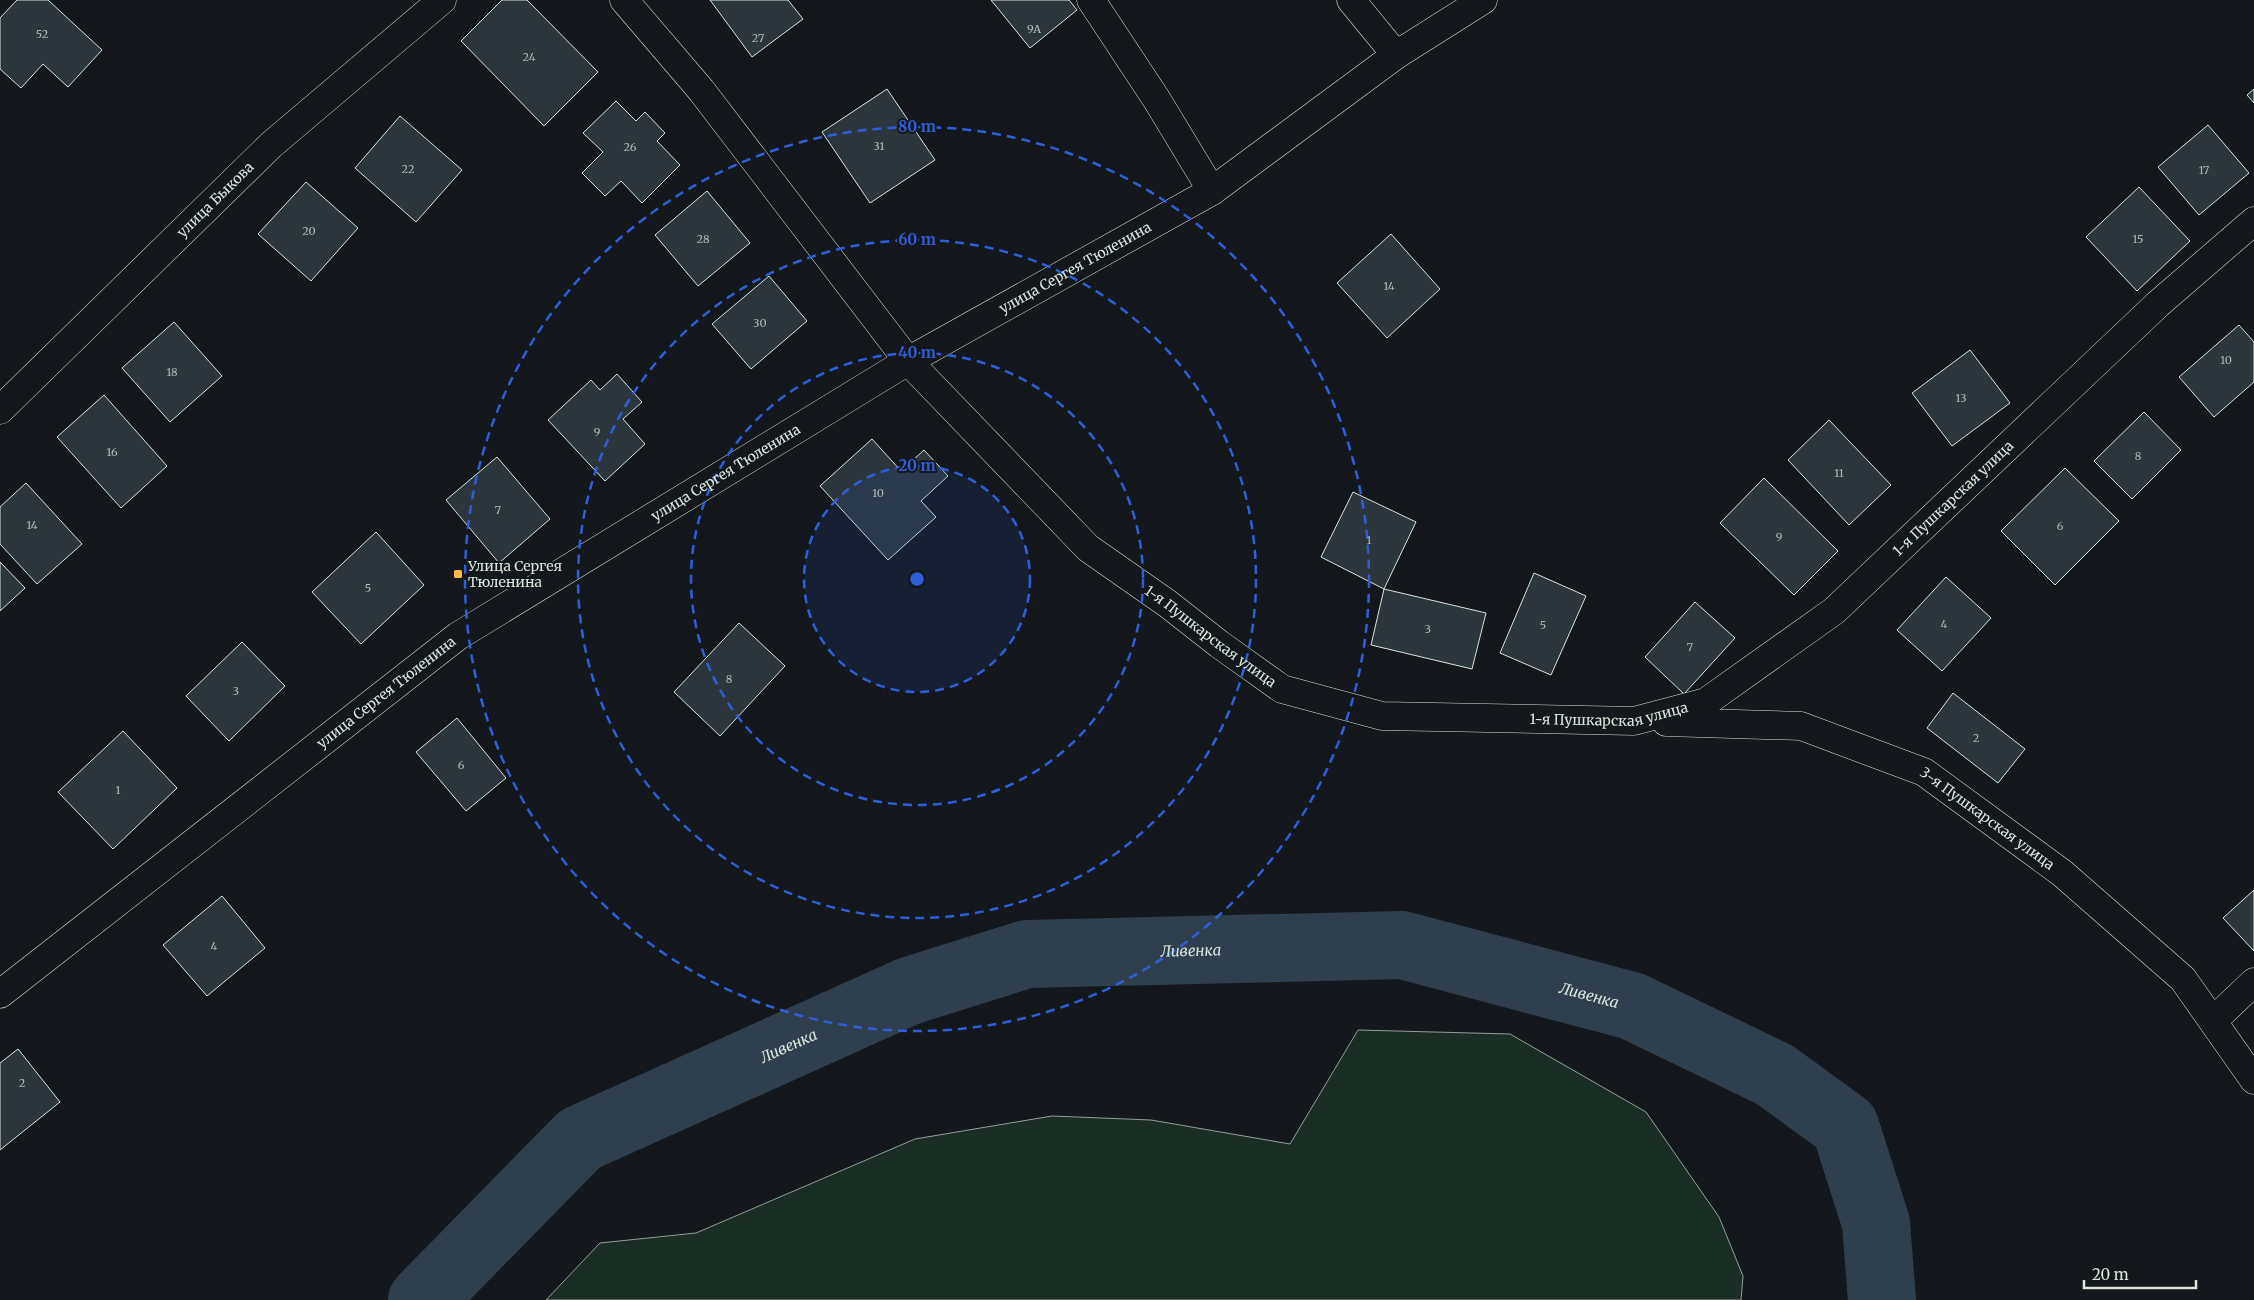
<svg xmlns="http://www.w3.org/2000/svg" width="2254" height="1300" font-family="Merriweather,serif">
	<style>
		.green { fill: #1a2d24; stroke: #939e99 }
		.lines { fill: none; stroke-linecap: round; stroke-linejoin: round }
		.river { stroke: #2f3f4d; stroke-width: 68 }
		.building { fill: #2c363c; stroke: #d8e6dc }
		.minor-casing { stroke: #d8e6dc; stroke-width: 29 }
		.minor { stroke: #14181c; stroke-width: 28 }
		.ring { fill: none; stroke: #305dd8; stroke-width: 2.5; stroke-dasharray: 9 6 }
		.poi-dot { fill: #ffb74d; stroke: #14181c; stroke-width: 2 }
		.labels { text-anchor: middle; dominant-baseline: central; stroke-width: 4; stroke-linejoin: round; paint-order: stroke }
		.number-label { font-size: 11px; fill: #adbab4 }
		.street-label { font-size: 14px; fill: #d8e6dc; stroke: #14181c }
		.poi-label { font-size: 14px; fill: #d8e6dc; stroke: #14181c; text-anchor: start }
		.water-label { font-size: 15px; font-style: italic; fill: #d8e6dc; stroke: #14181c }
		.centre { fill: #305dd8; stroke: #14181c; stroke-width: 2.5 }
		.ring-label { font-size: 15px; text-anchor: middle; font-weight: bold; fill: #305dd8; stroke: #14181c; stroke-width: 4; stroke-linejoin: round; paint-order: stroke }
	</style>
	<rect width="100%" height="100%" fill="#14181c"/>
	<!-- green -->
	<path class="green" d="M1358,1030L1510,1034L1646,1112L1719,1217L1743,1276L1741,1300H546L600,1243L696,1233L915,1139L1052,1116L1151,1120L1290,1144Z"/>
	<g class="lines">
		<!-- river -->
		<path class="river" id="s1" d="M422,1300L580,1139L909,991L1027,954L1402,945L1632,1006L1775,1075L1845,1126L1876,1223L1882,1300"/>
	</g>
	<!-- building -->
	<g class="building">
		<path d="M17,0H48L102,50L68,87L43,64L21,88L0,69V18Z"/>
		<path d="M502,0H527L598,72L544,126L461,41Z"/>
		<path d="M710,0H788L803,19L752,57Z"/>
		<path d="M991,0H1069L1077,10L1030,48Z"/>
		<path d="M887,89L935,160L870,203L822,132Z"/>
		<path d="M2254,89V103L2247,95Z"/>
		<path d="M616,101L636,121L645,112L665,133L657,141L680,165L642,203L621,181L605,196L582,173L603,152L583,133Z"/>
		<path d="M400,116L462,170L416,222L355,168Z"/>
		<path d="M2208,125L2249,173L2199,215L2158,167Z"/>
		<path d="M306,182L358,228L311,281L258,234Z"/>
		<path d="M2139,187L2190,241L2137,291L2086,237Z"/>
		<path d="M707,191L750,243L698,286L655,235Z"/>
		<path d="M1391,234L1440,289L1387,338L1337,283Z"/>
		<path d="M769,276L807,321L751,369L712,324Z"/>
		<path d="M174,322L222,376L170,422L122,368Z"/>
		<path d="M2239,325L2254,342V382L2214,417L2179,377Z"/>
		<path d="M1970,350L2010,403L1952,446L1912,393Z"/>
		<path d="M617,374L642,402L623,419L645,444L605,481L548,420L591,380L600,390Z"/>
		<path d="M104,395L167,466L121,508L57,437Z"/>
		<path d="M2144,412L2181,450L2132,499L2094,461Z"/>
		<path d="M1829,420L1891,485L1849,525L1788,460Z"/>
		<path d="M872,439L901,471L924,450L948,476L921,501L936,517L888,560L820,486Z"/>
		<path d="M497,457L550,519L499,563L446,500Z"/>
		<path d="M2065,468L2119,521L2055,585L2001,531Z"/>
		<path d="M1764,478L1838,551L1794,595L1720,523Z"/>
		<path d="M26,483L82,544L37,584L0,544V507Z"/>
		<path d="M1353,492L1416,522L1384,589L1321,557Z"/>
		<path d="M376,532L424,585L361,644L312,592Z"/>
		<path d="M0,562L25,588L0,611Z"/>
		<path d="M1534,573L1586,596L1551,675L1500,653Z"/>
		<path d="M1946,577L1991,618L1942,671L1897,630Z"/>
		<path d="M1384,589L1486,613L1472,669L1371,645Z"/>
		<path d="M1695,602L1735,638L1684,694L1645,657Z"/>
		<path d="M739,623L785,666L720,736L674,692Z"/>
		<path d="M242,642L285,686L229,741L186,696Z"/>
		<path d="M1953,693L2025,749L1998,783L1927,728Z"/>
		<path d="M457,718L506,778L466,811L416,752Z"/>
		<path d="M123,731L177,788L113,849L58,792Z"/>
		<path d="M2254,890V951L2223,918Z"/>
		<path d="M222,896L265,948L207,996L163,945Z"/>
		<path d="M18,1049L60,1102L0,1150V1063Z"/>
	</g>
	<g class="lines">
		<defs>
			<g id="minor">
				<path id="s2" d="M624,0L701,90L908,361L1088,548L1168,604L1219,644L1282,689L1382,716L1634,721L1706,702L1834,611L2158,304L2254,221"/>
				<path d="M1091,0L1157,100L1212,191"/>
				<path d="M1351,0L1396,55"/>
				<path id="s3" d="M0,410L271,145L442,0"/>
				<path id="s4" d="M1666,722L1801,726L1924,772L2062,873L2183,979L2254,1080"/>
				<path id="s5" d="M0,994L458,636L908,361L1212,191L1396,55L1483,0"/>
				<path d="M2213,1021L2254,982"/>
			</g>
		</defs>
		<!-- minor casing -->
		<use href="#minor" class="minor-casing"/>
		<!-- minor -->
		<use href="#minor" class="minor"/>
	</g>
	<!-- distance rings -->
	<circle cx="917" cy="579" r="113" fill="#305dd8" fill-opacity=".12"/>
	<g class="ring">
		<circle cx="917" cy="579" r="113"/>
		<circle cx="917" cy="579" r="226"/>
		<circle cx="917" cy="579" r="339"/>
		<circle cx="917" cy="579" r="452"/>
	</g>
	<!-- markers -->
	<rect class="poi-dot" x="453" y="569" width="10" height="10" rx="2.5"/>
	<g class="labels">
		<!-- number labels -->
		<g class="number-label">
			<text x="1034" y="29">9А</text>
			<text x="42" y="34">52</text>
			<text x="758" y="38">27</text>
			<text x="529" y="57">24</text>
			<text x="879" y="146">31</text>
			<text x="630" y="147">26</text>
			<text x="408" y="169">22</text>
			<text x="2204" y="170">17</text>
			<text x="309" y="231">20</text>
			<text x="703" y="239">28</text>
			<text x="2138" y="239">15</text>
			<text x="1389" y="286">14</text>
			<text x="760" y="323">30</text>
			<text x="2226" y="360">10</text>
			<text x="172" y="372">18</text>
			<text x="1961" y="398">13</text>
			<text x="597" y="432">9</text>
			<text x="112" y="452">16</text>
			<text x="2138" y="456">8</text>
			<text x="1839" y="473">11</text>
			<text x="878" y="493">10</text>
			<text x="498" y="510">7</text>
			<text x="32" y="525">14</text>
			<text x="2060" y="526">6</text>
			<text x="1779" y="537">9</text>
			<text x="1369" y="540">1</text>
			<text x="368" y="588">5</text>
			<text x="1944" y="624">4</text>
			<text x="1543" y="625">5</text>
			<text x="1428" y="629">3</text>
			<text x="1690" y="647">7</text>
			<text x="729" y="679">8</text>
			<text x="236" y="691">3</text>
			<text x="1976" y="738">2</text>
			<text x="461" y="765">6</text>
			<text x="118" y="790">1</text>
			<text x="214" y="946">4</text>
			<text x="22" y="1083">2</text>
		</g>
		<!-- street labels -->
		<g class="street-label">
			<text stroke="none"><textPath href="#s3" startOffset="301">улица Быкова</textPath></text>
			<text stroke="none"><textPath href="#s5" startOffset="1300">улица Сергея Тюленина</textPath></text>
			<text stroke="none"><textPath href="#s5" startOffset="895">улица Сергея Тюленина</textPath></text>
			<text stroke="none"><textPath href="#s2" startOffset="1710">1-я Пушкарская улица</textPath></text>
			<text stroke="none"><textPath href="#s2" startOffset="870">1-я Пушкарская улица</textPath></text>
			<text stroke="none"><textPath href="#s5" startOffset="490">улица Сергея Тюленина</textPath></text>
			<text stroke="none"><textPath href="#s2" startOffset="1290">1-я Пушкарская улица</textPath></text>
			<text stroke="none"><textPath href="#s4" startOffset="345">3-я Пушкарская улица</textPath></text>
		</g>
		<!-- poi labels -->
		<g class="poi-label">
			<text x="468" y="566">Улица Сергея<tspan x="468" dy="16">Тюленина</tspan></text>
		</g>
		<!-- water labels -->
		<g class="water-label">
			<text stroke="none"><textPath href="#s1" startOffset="874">Ливенка</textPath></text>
			<text stroke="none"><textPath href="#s1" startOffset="1279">Ливенка</textPath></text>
			<text stroke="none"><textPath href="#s1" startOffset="454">Ливенка</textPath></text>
		</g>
	</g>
	<circle cx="917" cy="579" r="8" class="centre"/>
	<g class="ring-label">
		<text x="917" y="132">80 m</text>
		<text x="917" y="245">60 m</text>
		<text x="917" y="358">40 m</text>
		<text x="917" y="471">20 m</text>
	</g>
	<!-- scale -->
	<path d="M2084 1280v8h112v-8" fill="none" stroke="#d8e6dc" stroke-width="2.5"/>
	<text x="2092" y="1280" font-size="15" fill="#d8e6dc" stroke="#14181c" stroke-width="4" paint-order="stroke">20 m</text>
</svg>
